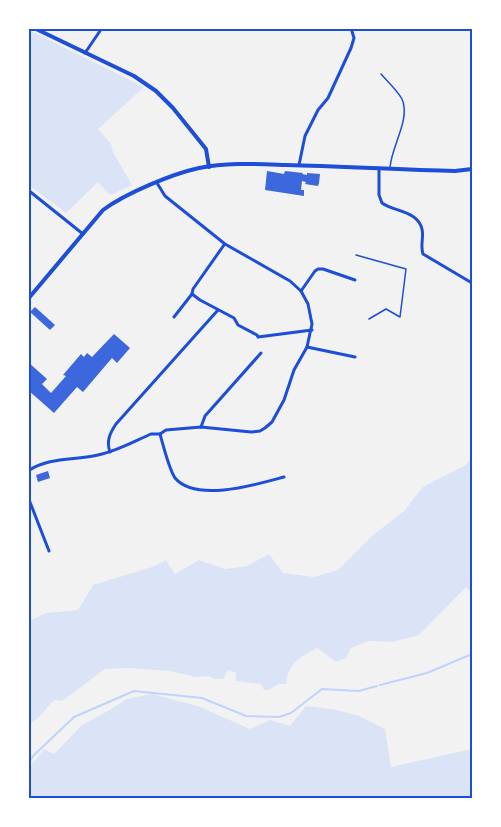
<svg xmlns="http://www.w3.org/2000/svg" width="501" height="827" font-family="'Open Sans',sans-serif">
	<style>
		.green { fill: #dbe4f7 }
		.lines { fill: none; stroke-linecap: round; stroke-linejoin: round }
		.stream { stroke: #bfd3fe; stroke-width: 2 }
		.building { fill: #3d67dc }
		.path { stroke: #1d4ed8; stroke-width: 1.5 }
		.service { stroke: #1d4ed8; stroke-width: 1.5 }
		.minor { stroke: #1d4ed8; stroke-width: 3 }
		.tertiary { stroke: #1d4ed8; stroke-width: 4 }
		.neatline { fill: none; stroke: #1d4ed8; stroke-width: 2 }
	</style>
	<rect width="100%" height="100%" fill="#f2f2f2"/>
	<!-- green -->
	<g class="green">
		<path d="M29,30L144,87L98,129L111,144L113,152L132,185L110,195L98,182L66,213L29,185Z"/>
		<path d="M472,457V593L466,587L419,635L392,642L368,641L351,648L346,658L336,662L317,648C299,658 289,662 286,684H278L269,690H264L261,684L236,681V673L228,670L223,679H214L209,676L196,677L170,671L127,668L105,669L62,701L54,700L39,717L29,725V621L46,613L78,610L93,585L152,567L166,560L175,574L199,560L225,569L247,566L269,554L283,573L314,577L338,570L372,536L404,511L423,487L466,465Z"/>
		<path d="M152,694L198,706L250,729L270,720L290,726L306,706L337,710L359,716L385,729L391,767L472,749V798H29V768L44,749L54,754L82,725L106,712L127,699Z"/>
	</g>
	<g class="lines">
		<!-- stream -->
		<g class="stream">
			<path d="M380,685L427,673L472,654"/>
			<path d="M28,764L33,756L74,717L134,691L202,698L246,716L279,717L291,713L322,689L359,691L377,686"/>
		</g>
	</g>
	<!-- building -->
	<g class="building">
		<path d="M267,171L284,174L285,171L303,173L302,174L307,175V173L320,174L319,183L318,186L305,184L306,182L302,181L301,190H304V196L265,190Z"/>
		<path d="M35,307L55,325L50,330L30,312Z"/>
		<path d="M114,334L130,348L117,363L112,358L83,392L77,387L54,413L28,390V362L47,379L42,384L51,393L66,376L63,375L81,354L84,357L87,353L92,357Z"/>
		<path d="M48,471L50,478L38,482L36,475Z"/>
	</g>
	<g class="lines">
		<!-- path -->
		<path class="path" d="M356,255L406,269L400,317L386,309L369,319"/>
		<!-- service -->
		<path class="service" d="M381,74C388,82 397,90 402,99C411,119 391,147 390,168"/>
		<!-- minor -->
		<g class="minor">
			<path d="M85,53L102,28"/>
			<path d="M299,165L305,136L318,110L328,98L351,48L354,38L351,28"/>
			<path d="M379,168V195L382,203C395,212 418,211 422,229C424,238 420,245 423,254L472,283"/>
			<path d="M28,190L83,234"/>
			<path d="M301,291L315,271L318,269H323L355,280"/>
			<path d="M192,294L200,300L234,318L238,325L257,335L258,337L312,330"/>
			<path d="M174,317L192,294L193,289L224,245"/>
			<path d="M307,347L355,357"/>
			<path d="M201,427L205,416L261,353"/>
			<path d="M160,434C163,445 169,469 175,478C196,503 258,484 284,477"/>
			<path d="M110,452C106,441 110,433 116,424L218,310"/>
			<path d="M28,471C50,456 78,461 102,454C119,450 135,441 151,434H160L166,430L201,427L251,432L260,431L265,428L272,422L284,400L294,370L307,347L312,324L308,304L301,291L290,281L225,244L165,196L157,183"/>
			<path d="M28,497L49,551"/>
		</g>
		<!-- tertiary -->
		<g class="tertiary">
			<path d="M34,28L134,76L156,91L173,108L206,149L209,167"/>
			<path d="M28,299L103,210C126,193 172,174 199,168C227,162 258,164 286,165C343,166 399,170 455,171L472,169"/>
		</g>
	</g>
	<!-- border -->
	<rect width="501" height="827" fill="none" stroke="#ffffff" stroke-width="60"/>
	<rect x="30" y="30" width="441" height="767" class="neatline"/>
</svg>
